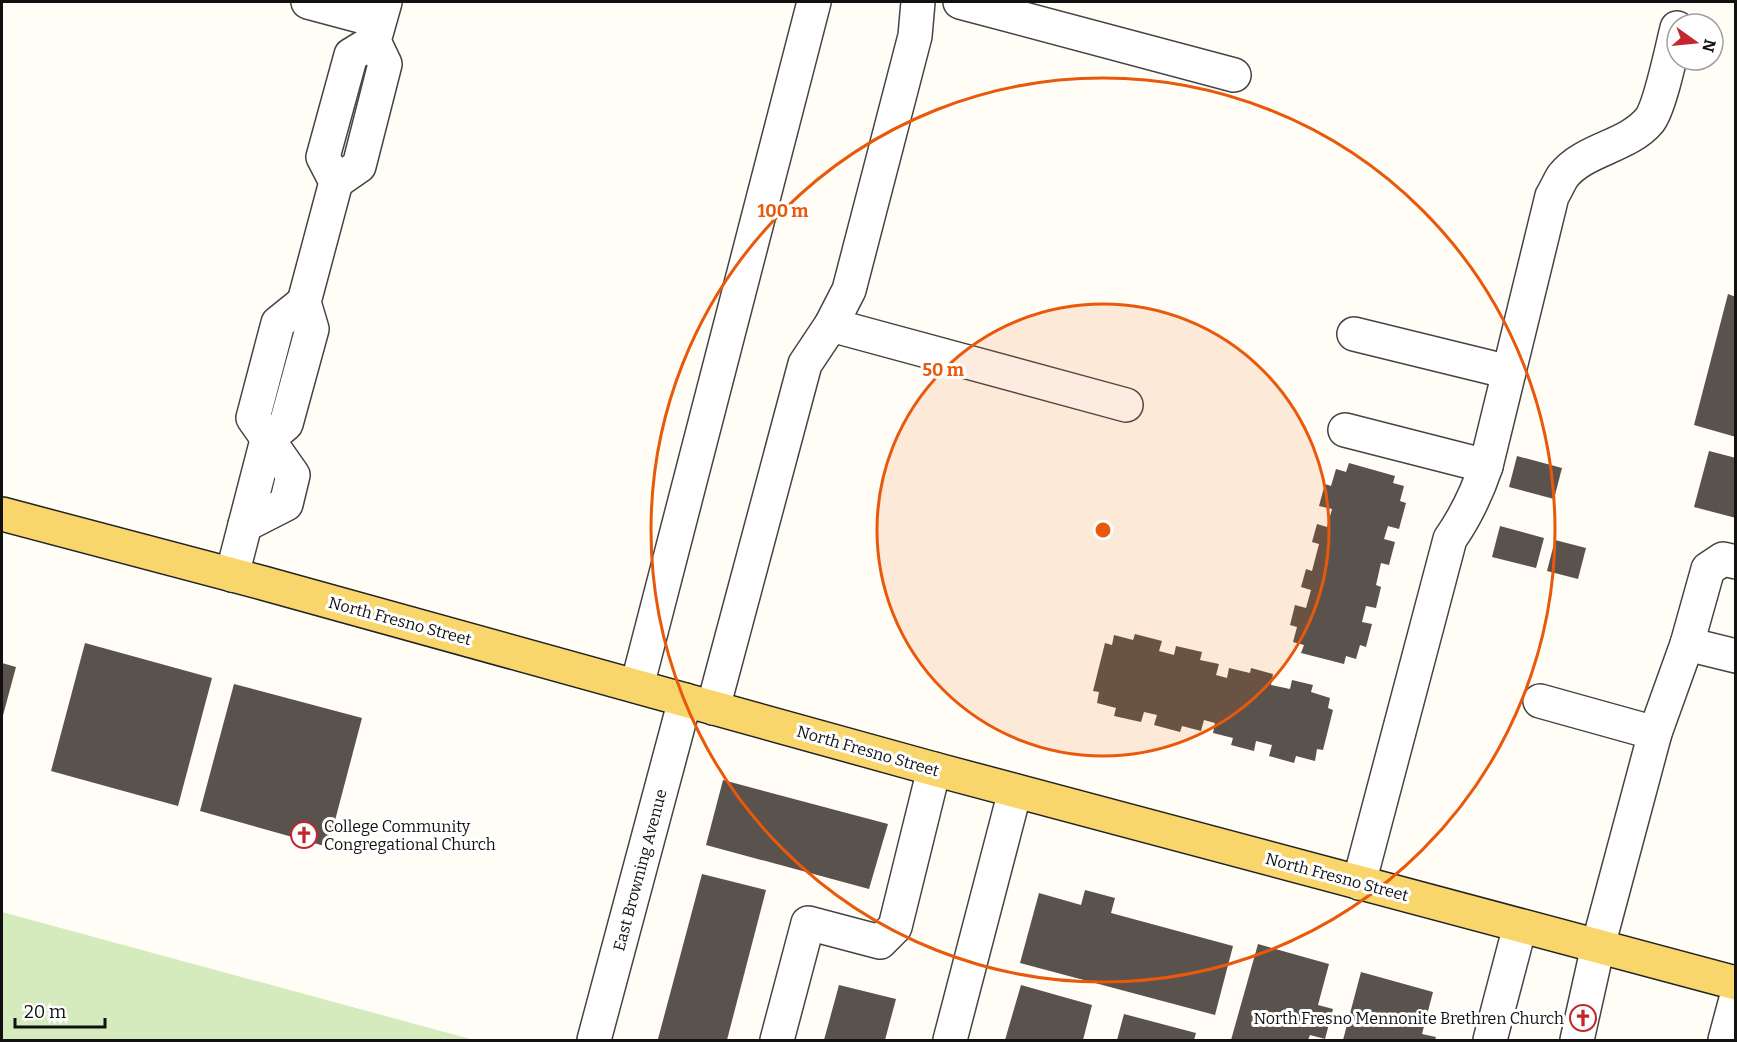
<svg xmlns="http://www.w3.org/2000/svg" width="1737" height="1042" font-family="Bitter,serif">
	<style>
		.green { fill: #d5ebbd }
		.building { fill: #5a524d }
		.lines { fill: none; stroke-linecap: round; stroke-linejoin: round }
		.minor-casing { stroke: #444; stroke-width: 36 }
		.major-casing { stroke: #222; stroke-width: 36 }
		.minor { stroke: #fff; stroke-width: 33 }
		.major { stroke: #f9d66b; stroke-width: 33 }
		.ring { fill: none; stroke: #e8590c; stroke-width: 3 }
		.labels { text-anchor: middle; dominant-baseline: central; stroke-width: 6; stroke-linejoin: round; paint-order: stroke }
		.street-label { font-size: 16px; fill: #111; stroke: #fff }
		.poi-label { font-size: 16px; fill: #111; stroke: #fff; text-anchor: start }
		.centre { fill: #e8590c; stroke: #fff; stroke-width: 3 }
		.ring-label { font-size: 18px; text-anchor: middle; font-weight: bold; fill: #e8590c; stroke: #fff; stroke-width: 6; stroke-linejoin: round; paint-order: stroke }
	</style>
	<rect width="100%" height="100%" fill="#fffdf5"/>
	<!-- green -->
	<path class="green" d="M2,912L474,1040H2Z"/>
	<!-- building -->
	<g class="building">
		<path d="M1728,294L1736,297V437L1694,425Z"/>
		<path d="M1709,451L1736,458V518L1694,507Z"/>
		<path d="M1517,456L1562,468L1554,499L1509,487Z"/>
		<path d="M1349,463L1395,476L1393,483L1404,486L1400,501L1406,503L1399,529L1388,526L1384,539L1395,542L1389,565L1381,563L1376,585L1381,587L1376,608L1366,606L1362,622L1372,624L1366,647L1360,645L1356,659L1346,656L1344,664L1301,653L1304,645L1293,642L1297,627L1290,625L1295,605L1306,608L1311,590L1301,587L1306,569L1312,571L1319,544L1312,542L1317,524L1327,527L1332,509L1319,506L1325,484L1331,486L1336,469L1346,472Z"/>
		<path d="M1500,526L1544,538L1536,568L1492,557Z"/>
		<path d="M1555,540L1586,548L1578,579L1547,571Z"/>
		<path d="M1135,634L1162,641L1159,651L1174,655L1176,646L1202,652L1200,660L1219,664L1216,675L1227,678L1229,668L1250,673L1251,668L1273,674L1271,685L1290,689L1292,680L1313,685L1311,692L1330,698L1328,708L1333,710L1323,750L1317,749L1315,761L1296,756L1294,763L1269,756L1272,745L1256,741L1254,751L1231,745L1233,738L1213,733L1215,723L1204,720L1201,731L1182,726L1180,732L1154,725L1157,715L1144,712L1141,722L1114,716L1116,708L1097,703L1099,692L1093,691L1105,643L1112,645L1114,635L1133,640Z"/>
		<path d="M85,643L212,678L178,806L51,771Z"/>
		<path d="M2,663L16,667L2,719Z"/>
		<path d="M234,684L362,718L328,847L200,811Z"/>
		<path d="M723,780L888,824L869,889L706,845Z"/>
		<path d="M702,874L766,890L727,1040H664L658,1039Z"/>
		<path d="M1085,890L1115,898L1111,913L1233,946L1215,1015L1020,963L1039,893L1081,905Z"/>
		<path d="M1258,944L1329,964L1318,1005L1333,1009L1325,1039L1310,1035L1308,1040H1231Z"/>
		<path d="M1361,972L1433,992L1422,1034L1436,1037L1435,1040H1343Z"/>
		<path d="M839,985L896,999L885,1040H824Z"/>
		<path d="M1021,985L1092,1005L1083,1040H1005Z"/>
		<path d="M1124,1014L1196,1033L1194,1040H1117Z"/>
	</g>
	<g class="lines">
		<defs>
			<g id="minor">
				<path d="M308,2L379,21"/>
				<path d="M960,2L1234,75"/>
				<path d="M336,182L359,166L385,64L374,41L385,2"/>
				<path d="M831,325L1126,405"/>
				<path d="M1354,334L1509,372"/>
				<path d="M1345,430L1486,466"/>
				<path d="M245,525L286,504L293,475L253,418L278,323L304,302"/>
				<path d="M232,575L267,440L286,424L312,329L304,302L336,182L323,157L351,55L374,41"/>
				<path d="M1687,644L1736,656"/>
				<path d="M637,686L814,2"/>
				<path d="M1540,701L1655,733"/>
				<path d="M713,708L805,364L831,325L849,290L915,36L918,2"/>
				<path d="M1359,883L1450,539C1466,516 1477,493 1486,466L1552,196C1556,190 1559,182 1563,176C1584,149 1627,147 1649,121C1660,108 1672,48 1677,28"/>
				<path d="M594,1040L685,700"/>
				<path d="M777,1040L808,923L880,942L895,927L934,769"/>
				<path d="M950,1040L1015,791"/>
				<path d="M1490,1040L1520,926"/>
				<path d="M1577,1040L1598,946L1655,733L1687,644L1708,569L1723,559L1736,562"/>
				<path d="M1725,1040L1736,999"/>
			</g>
			<path id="major" d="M2,514L263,583L934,769L1736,983"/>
		</defs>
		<!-- minor casing -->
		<use href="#minor" class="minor-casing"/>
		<!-- major casing -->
		<use href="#major" class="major-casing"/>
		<!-- minor -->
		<use href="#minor" class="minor"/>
		<!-- major -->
		<use href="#major" class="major"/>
	</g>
	<!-- distance rings -->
	<circle cx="1103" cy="530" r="226" fill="#e8590c" fill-opacity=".12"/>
	<g class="ring">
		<circle cx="1103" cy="530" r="226"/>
		<circle cx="1103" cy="530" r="452"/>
	</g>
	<!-- icons -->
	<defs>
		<symbol id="church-ring" viewBox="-11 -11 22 22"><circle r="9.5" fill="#fff" stroke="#c4262e" stroke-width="1.5"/><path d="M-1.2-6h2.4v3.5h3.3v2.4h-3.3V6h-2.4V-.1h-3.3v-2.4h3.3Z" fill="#c4262e"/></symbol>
	</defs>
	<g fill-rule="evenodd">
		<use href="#church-ring" x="289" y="820" width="30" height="30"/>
		<use href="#church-ring" x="1568" y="1003" width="30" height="30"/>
	</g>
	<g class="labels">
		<!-- street labels -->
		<g class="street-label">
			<text transform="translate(400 621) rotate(15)">North Fresno Street</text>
			<text transform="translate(868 751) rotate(16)">North Fresno Street</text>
			<text transform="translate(640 870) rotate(-75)">East Browning Avenue</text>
			<text transform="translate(1337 877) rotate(15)">North Fresno Street</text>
		</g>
		<!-- poi labels -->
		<g class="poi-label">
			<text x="324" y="826">College Community<tspan x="324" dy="18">Congregational Church</tspan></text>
			<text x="1564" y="1018" text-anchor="end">North Fresno Mennonite Brethren Church</text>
		</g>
	</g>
	<circle cx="1103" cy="530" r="9" class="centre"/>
	<g class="ring-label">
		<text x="783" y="217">100 m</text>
		<text x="943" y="376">50 m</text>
	</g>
	<!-- border -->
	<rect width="1737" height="1042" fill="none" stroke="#111111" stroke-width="6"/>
	<!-- north arrow -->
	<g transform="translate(1695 42) rotate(105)"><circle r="28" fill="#ffffff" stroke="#a0a0a0" stroke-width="1.5"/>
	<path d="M0-4.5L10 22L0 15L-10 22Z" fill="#c4262e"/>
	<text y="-9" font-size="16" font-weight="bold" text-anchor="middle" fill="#111111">N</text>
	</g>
	<!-- scale -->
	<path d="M15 1018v9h90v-9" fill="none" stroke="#111111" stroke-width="3"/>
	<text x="24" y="1018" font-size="18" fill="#111111" stroke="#ffffff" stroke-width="4.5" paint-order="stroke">20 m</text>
</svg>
